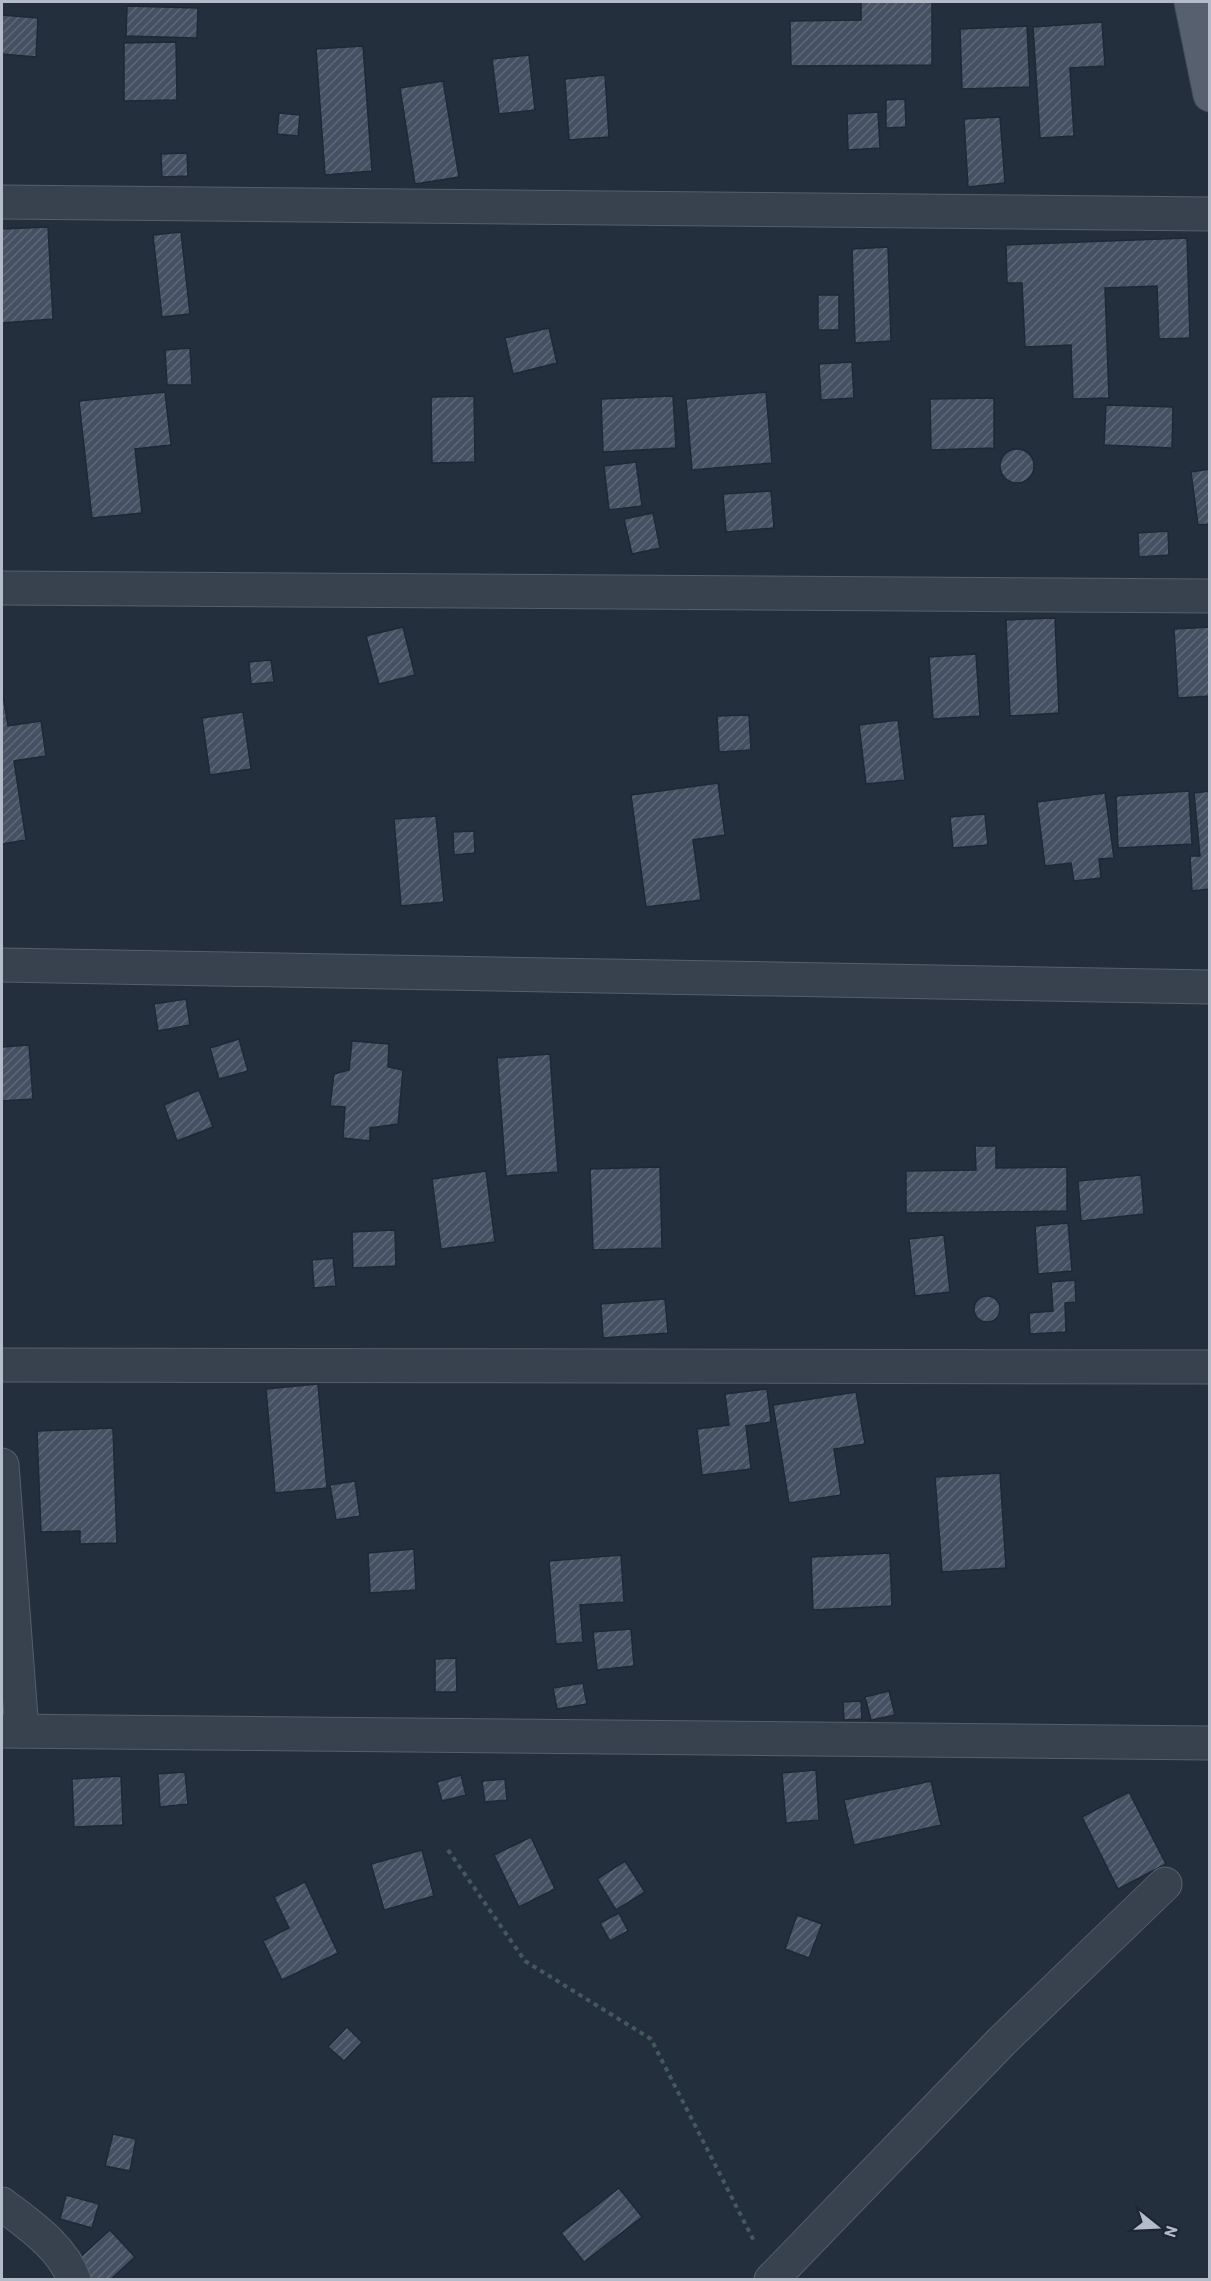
<svg xmlns="http://www.w3.org/2000/svg" width="1211" height="2281" font-family="Barlow,sans-serif">
	<style>
		.building { fill: url(#building-hatch); stroke: #1f2835; stroke-width: 1.5 }
		.lines { fill: none; stroke-linecap: round; stroke-linejoin: round }
		.minor-casing { stroke: #565f6c; stroke-width: 35 }
		.major-casing { stroke: #414a57; stroke-width: 35 }
		.path { stroke: #44595c; stroke-width: 4; stroke-dasharray: 4.5 4.5; stroke-linecap: butt }
		.minor { stroke: #38414e; stroke-width: 33 }
		.major { stroke: #56606e; stroke-width: 33 }
	</style>
	<defs>
		<pattern id="building-hatch" width="6" height="6" patternUnits="userSpaceOnUse" patternTransform="scale(1.5)"><rect width="6" height="6" fill="#455162"/><path d="M-1 1l2-2M0 6l6-6M5 7l2-2" fill="none" stroke="#5d6877"/></pattern>
	</defs>
	<rect width="100%" height="100%" fill="#242f3e"/>
	<!-- building -->
	<g class="building">
		<path d="M861,2H932V65L791,66L790,21L861,20Z"/>
		<path d="M127,6L198,8L197,38L126,36Z"/>
		<path d="M2,15L38,18L36,57L2,54Z"/>
		<path d="M1102,22L1105,66L1070,68L1074,136L1040,138L1033,27Z"/>
		<path d="M1027,26L1030,87L962,89L960,29Z"/>
		<path d="M176,42L177,100L124,101V43Z"/>
		<path d="M363,46L372,171L325,175L316,49Z"/>
		<path d="M529,55L535,110L499,114L492,59Z"/>
		<path d="M605,75L609,137L569,140L565,79Z"/>
		<path d="M443,81L459,177L415,184L400,88Z"/>
		<path d="M905,99L906,127L886,128V100Z"/>
		<path d="M878,112L880,148L848,150L847,114Z"/>
		<path d="M279,113L300,115L298,136L277,134Z"/>
		<path d="M1000,117L1005,183L968,187L964,119Z"/>
		<path d="M187,153L188,176L162,177L161,154Z"/>
		<path d="M48,227L53,319L2,323V229Z"/>
		<path d="M181,232L190,314L162,317L153,235Z"/>
		<path d="M1187,238L1190,338L1159,339L1157,286L1105,288L1109,398L1073,399L1071,345L1025,347L1022,283H1007L1006,245Z"/>
		<path d="M888,247L891,341L855,343L852,249Z"/>
		<rect x="818" y="295" width="21" height="35"/>
		<path d="M549,328L557,363L513,374L505,338Z"/>
		<path d="M190,348L192,385H167L165,350Z"/>
		<path d="M852,362L854,398L821,400L819,364Z"/>
		<path d="M165,392L171,445L135,449L142,513L92,518L79,401Z"/>
		<path d="M766,392L772,463L692,470L686,399Z"/>
		<path d="M474,396L475,462L432,463L431,397Z"/>
		<path d="M673,396L676,448L603,452L601,399Z"/>
		<path d="M994,398V448L931,450L930,399Z"/>
		<path d="M1106,405L1173,407L1172,448L1104,445Z"/>
		<circle cx="1017" cy="466" r="17"/>
		<path d="M636,462L642,506L609,510L604,466Z"/>
		<path d="M1210,469V524L1198,525L1191,472Z"/>
		<path d="M771,491L774,528L726,532L723,494Z"/>
		<path d="M653,513L660,548L632,554L624,519Z"/>
		<path d="M1168,531L1169,555L1139,557L1138,533Z"/>
		<path d="M1055,618L1059,713L1010,716L1006,620Z"/>
		<path d="M403,627L415,675L379,684L366,636Z"/>
		<path d="M1210,627V696L1178,698L1174,629Z"/>
		<path d="M976,654L980,716L933,719L929,657Z"/>
		<path d="M271,660L274,682L251,684L249,662Z"/>
		<path d="M2,689L8,726L41,721L46,756L14,761L26,840L2,844Z"/>
		<path d="M243,712L251,769L210,775L202,718Z"/>
		<path d="M749,715L751,750L719,752L717,716Z"/>
		<path d="M898,720L905,780L866,784L859,725Z"/>
		<path d="M718,783L725,835L693,840L701,900L646,907L631,795Z"/>
		<path d="M1189,791L1192,844L1118,848L1116,796Z"/>
		<path d="M1210,791V889L1192,891L1190,856H1200L1194,793Z"/>
		<path d="M1105,793L1114,858L1099,859L1101,878L1074,881L1071,863L1045,866L1037,802Z"/>
		<path d="M985,814L988,845L953,848L950,817Z"/>
		<path d="M436,816L444,902L401,906L394,819Z"/>
		<path d="M474,831L475,853L454,855L453,832Z"/>
		<path d="M186,999L190,1025L158,1031L154,1004Z"/>
		<path d="M239,1039L248,1071L219,1079L210,1048Z"/>
		<path d="M352,1041L389,1044L388,1067L403,1070L398,1124L370,1128V1141L343,1138L345,1107L330,1106L334,1074L349,1070Z"/>
		<path d="M29,1045L33,1099L2,1101V1047Z"/>
		<path d="M550,1054L558,1172L506,1176L497,1058Z"/>
		<path d="M199,1090L213,1127L177,1141L164,1105Z"/>
		<path d="M975,1146H996V1168L1067,1167V1211L906,1213V1171L976,1170Z"/>
		<path d="M660,1167L662,1248L593,1250L590,1169Z"/>
		<path d="M486,1171L495,1242L441,1249L432,1179Z"/>
		<path d="M1141,1175L1144,1214L1081,1221L1078,1181Z"/>
		<path d="M1068,1223L1072,1271L1038,1274L1035,1226Z"/>
		<path d="M395,1230L396,1266L353,1268L352,1232Z"/>
		<path d="M944,1235L950,1292L915,1296L909,1239Z"/>
		<path d="M333,1258L336,1286L314,1288L312,1260Z"/>
		<path d="M1075,1280L1076,1302L1065,1303L1066,1332L1030,1334L1029,1313L1053,1311L1051,1282Z"/>
		<circle cx="987" cy="1309" r="13"/>
		<path d="M665,1299L668,1333L603,1338L601,1304Z"/>
		<path d="M318,1384L327,1488L275,1493L266,1389Z"/>
		<path d="M767,1389L771,1422L746,1426L751,1469L702,1475L697,1429L729,1425L725,1394Z"/>
		<path d="M856,1392L865,1444L834,1449L841,1495L789,1503L773,1405Z"/>
		<path d="M113,1428L117,1543L80,1544V1531L41,1532L37,1431Z"/>
		<path d="M1000,1473L1006,1568L942,1572L935,1477Z"/>
		<path d="M355,1481L360,1516L336,1520L330,1485Z"/>
		<path d="M414,1549L416,1590L370,1593L368,1553Z"/>
		<path d="M890,1553L892,1606L813,1610L811,1557Z"/>
		<path d="M621,1555L624,1602L580,1605L583,1642L556,1644L549,1561Z"/>
		<path d="M631,1629L634,1666L597,1670L593,1632Z"/>
		<path d="M456,1658L457,1692H435V1659Z"/>
		<path d="M583,1683L587,1704L557,1709L553,1688Z"/>
		<path d="M889,1691L895,1715L871,1720L865,1697Z"/>
		<path d="M861,1701L862,1719L844,1720L843,1702Z"/>
		<path d="M816,1770L819,1820L786,1823L782,1773Z"/>
		<path d="M185,1772L188,1804L160,1807L158,1774Z"/>
		<path d="M461,1775L466,1795L442,1801L437,1782Z"/>
		<path d="M121,1776L123,1825L74,1827L72,1779Z"/>
		<path d="M505,1779L507,1800L485,1802L482,1781Z"/>
		<path d="M931,1781L941,1825L854,1845L844,1800Z"/>
		<path d="M1129,1792L1166,1864L1118,1889L1082,1817Z"/>
		<path d="M531,1837L555,1889L519,1907L494,1855Z"/>
		<path d="M422,1850L434,1896L384,1910L371,1864Z"/>
		<path d="M625,1861L645,1892L616,1910L597,1879Z"/>
		<path d="M305,1882L338,1953L282,1980L263,1941L289,1928L274,1897Z"/>
		<path d="M619,1913L628,1931L610,1941L600,1923Z"/>
		<path d="M797,1915L822,1924L809,1958L785,1949Z"/>
		<path d="M347,2027L362,2042L344,2061L328,2047Z"/>
		<path d="M113,2134L136,2139L130,2171L105,2166Z"/>
		<path d="M619,2188L642,2217L584,2262L561,2233Z"/>
		<path d="M66,2195L99,2204L92,2228L60,2219Z"/>
		<path d="M110,2230L135,2257L110,2280H91L75,2262Z"/>
	</g>
	<g class="lines">
		<defs>
			<g id="minor">
				<path d="M2,202L1210,214"/>
				<path d="M2,588L1210,596"/>
				<path d="M2,965L1210,987"/>
				<path d="M2,1365L1210,1367"/>
				<path d="M2,1465L22,1731"/>
				<path d="M2,1731L1210,1743"/>
				<path d="M2,2204C28,2224 63,2247 74,2280"/>
				<path d="M771,2280L1002,2041L1165,1884"/>
			</g>
			<path id="major" d="M1191,2L1210,95"/>
		</defs>
		<!-- minor casing -->
		<use href="#minor" class="minor-casing"/>
		<!-- major casing -->
		<use href="#major" class="major-casing"/>
		<!-- path -->
		<path class="path" d="M448,1850L525,1961L651,2039L755,2243"/>
		<!-- minor -->
		<use href="#minor" class="minor"/>
		<!-- major -->
		<use href="#major" class="major"/>
	</g>
	<!-- border -->
	<rect width="1211" height="2281" fill="none" stroke="#b4bcc9" stroke-width="6"/>
	<!-- north arrow -->
	<g transform="translate(1157 2227) rotate(108)" stroke="#1d2633" stroke-width="4.5" paint-order="stroke">
	<path d="M0-4.5L10 22L0 15L-10 22Z" fill="#b4bcc9"/>
	<text y="-9" font-size="16" font-weight="bold" text-anchor="middle" fill="#b4bcc9">N</text>
	</g>
</svg>
